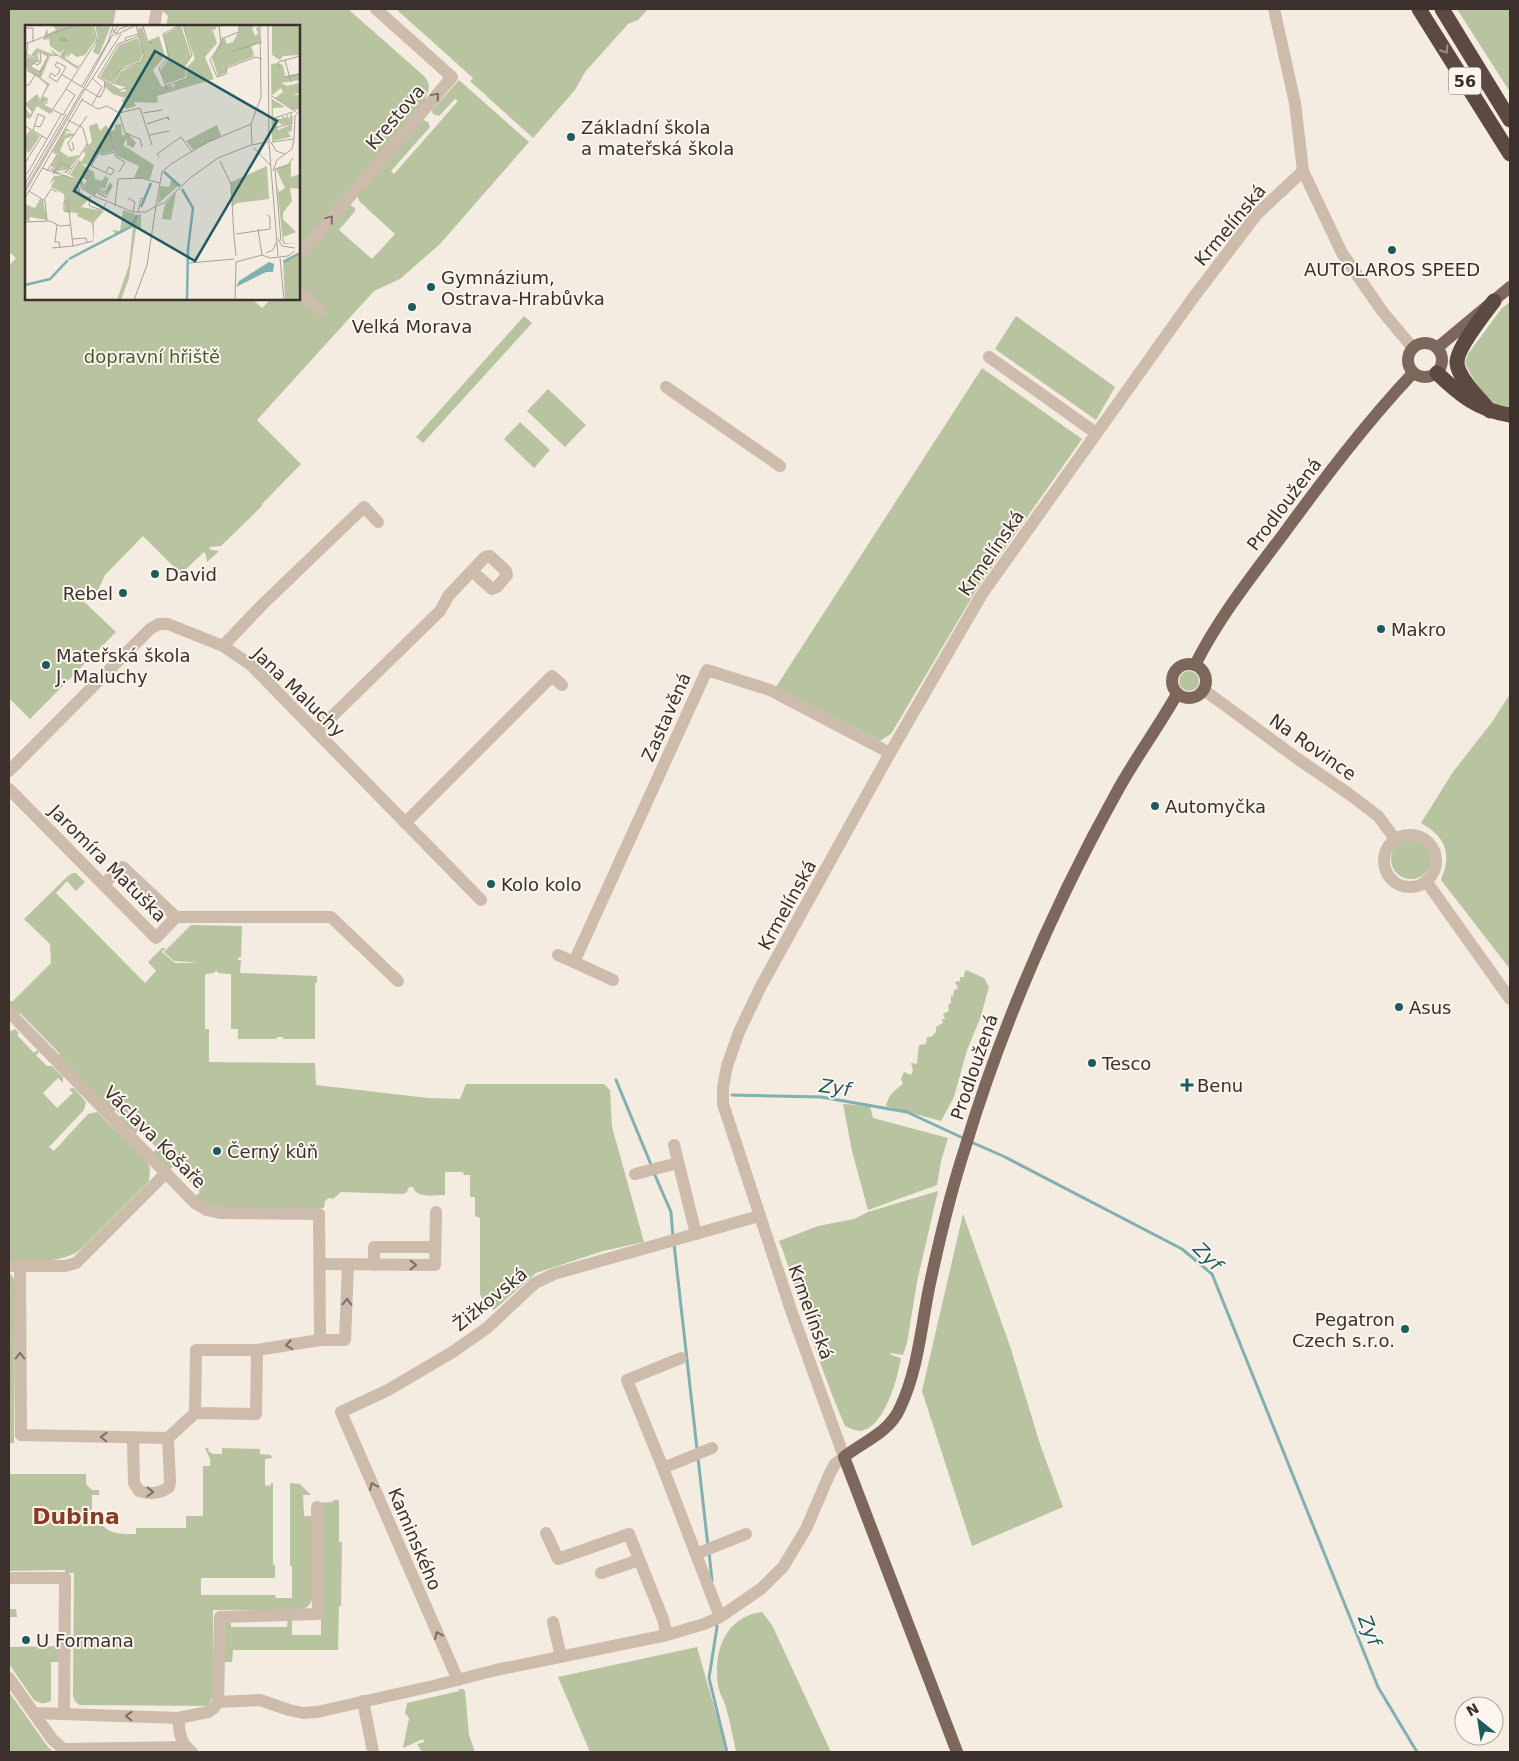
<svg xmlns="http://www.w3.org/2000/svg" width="1519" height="1761" font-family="'DejaVu Sans',sans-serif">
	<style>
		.green { fill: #b8c4a0 }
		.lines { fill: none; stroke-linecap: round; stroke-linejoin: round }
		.stream { stroke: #7fb0b2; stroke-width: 3 }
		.minor { stroke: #cdbbac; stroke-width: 12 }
		.major { stroke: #7d675c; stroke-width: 12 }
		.highway { stroke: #5c4a42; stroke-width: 15 }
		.oneway { stroke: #9c8e87 }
		.oneway2 { stroke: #7d6f65 }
		.poi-dot { fill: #1f5a5e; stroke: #fbf5ee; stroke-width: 2 }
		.labels { text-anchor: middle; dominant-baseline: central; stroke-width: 4; stroke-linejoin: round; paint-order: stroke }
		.shield { fill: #fbf5ee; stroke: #756b66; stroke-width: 1 }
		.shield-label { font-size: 16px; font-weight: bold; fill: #3b302b }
		.street-label { font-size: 18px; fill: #3b302b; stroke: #fbf5ee }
		.poi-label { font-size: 18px; fill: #3b302b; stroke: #fbf5ee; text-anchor: start }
		.park-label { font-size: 18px; fill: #4a5a2e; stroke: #fbf5ee }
		.water-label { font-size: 19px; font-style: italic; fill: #1f5a5e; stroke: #fbf5ee }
		.district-label { font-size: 22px; font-weight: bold; fill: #8c3b22; stroke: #fbf5ee }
		.inset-river { fill: none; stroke: #7fb0b2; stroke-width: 2.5 }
		.inset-road { fill: none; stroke: #aaa098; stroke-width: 1 }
		.view { fill: #1f5a5e; fill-opacity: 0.15; stroke: #1f5a5e; stroke-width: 2.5 }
		.inset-edge { fill: none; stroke: #3b302b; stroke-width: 2.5 }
	</style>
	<rect width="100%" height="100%" fill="#f4ebe1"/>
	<!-- green -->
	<g class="green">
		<path d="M9,9H116L113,26H26V299H252L262,308L271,299H299L303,288L299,281V261L350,205L355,208V211L339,230L372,259L395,234L360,202L357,196L423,120L428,122L430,127L391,171L394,174L458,101L455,99L439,116L433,114L432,110L459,80L529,142L440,244L400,279L374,291L257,420L301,464L263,503L261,507L221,546L209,547L211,550L219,551L207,562L206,555L204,552L181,574L143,536L105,575L97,592L89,584L78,596L116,632L30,719L9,698V266L16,258L9,252Z"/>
		<path d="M161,9H348L424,76C431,84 430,90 425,98L427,102L299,247V26H166L168,16Z"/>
		<path d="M396,9H648L638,20L628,24L585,72L575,90L533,138L470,81L473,78Z"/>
		<path d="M1457,9H1510V92Z"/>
		<path d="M1510,302V407C1507,406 1502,406 1498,405C1486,400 1469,374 1465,362L1468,354L1502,308Z"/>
		<path d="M524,316L532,323L423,443L416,437Z"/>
		<path d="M1016,316L1115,387L1096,420L995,349Z"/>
		<path d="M982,368L1082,439L978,587L891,734L880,741L776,687Z"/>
		<path d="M548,389L586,425L565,447L527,411Z"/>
		<path d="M520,422L550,450L534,468L504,439Z"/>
		<circle cx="1189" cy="681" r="10"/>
		<path d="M1510,694V969L1441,880C1443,874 1446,867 1446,861C1448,842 1435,831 1421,823L1453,772L1492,722Z"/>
		<circle cx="1411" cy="859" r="20"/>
		<path d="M73,873H76L85,882L76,891L67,881L56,893L145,983L156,971L148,962L162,948H166L162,952L175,963H199L174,961L164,952L191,925L242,926L241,957L238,958V960H241L240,973L317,976V983H315V1039H283V1037H277L276,1039H238V1029H231V974L218,973L217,971H215L214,973L205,974V1029H209V1062L315,1063L316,1085L428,1098L460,1099L466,1084H604L610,1090L612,1127L644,1242L603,1251L536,1273L494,1310L482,1299L480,1294V1218L475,1216V1197H470V1175H464L463,1172H445V1195C434,1195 417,1199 413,1187H409L407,1192L403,1194L341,1192L333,1199L329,1198L325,1201L324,1208H225L209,1206L195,1197L200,1192L174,1166L168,1171L152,1154L157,1148L139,1130L133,1136L119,1118L121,1116L116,1110L112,1113L57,1057L60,1054L20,1013L16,1016L9,1009V1001H13L51,963L50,944L24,919L68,876Z"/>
		<path d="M966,970L984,978L989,987L980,1019L967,1050L954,1097L941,1121L886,1106C888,1095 895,1090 903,1084L901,1079L904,1072L911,1075L913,1070L911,1063L917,1064L919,1045L926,1044L927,1037H931L936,1032V1027L943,1023L942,1019H945L943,1014L949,1011L948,1005L951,1003V995L953,997L954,990L958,988L955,982L960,981V977H964V974Z"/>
		<path d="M15,1029L19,1033L17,1035L34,1053L37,1050L39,1052L36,1055L47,1066H52L63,1077V1083L58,1078L43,1093L57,1108L73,1093L69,1089L74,1088L86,1102L84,1110L49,1147L54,1151L88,1114L97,1112L146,1160L150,1168L149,1181L81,1249C61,1265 33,1260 9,1260V1032Z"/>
		<path d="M843,1104L870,1106L873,1118L948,1138L941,1161L937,1185L868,1210L852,1151Z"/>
		<path d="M938,1191L917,1282L907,1343L903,1355L890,1353L891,1355L901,1358C898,1377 884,1429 860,1431C856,1431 850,1428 845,1426C829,1389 816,1352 804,1314C795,1289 789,1265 779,1241L818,1226L854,1219L868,1212Z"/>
		<path d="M963,1214L1011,1349L1040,1444L1063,1507L972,1546L922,1391Z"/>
		<path d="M9,1273L13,1277L15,1283L14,1443H9Z"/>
		<path d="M205,1448H208L209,1452L214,1454H222V1448L260,1449V1454L271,1455L272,1458L265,1459V1485L270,1486L271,1483H273V1565H275V1578H201V1595H275L276,1598H292V1566H290V1483L300,1484L311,1495H303L304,1516H313L312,1600C309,1607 305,1609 298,1610H213V1696L208,1706L79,1705L75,1701L73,1696L74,1573H65V1570L9,1571V1474H86V1484L92,1490H99V1495H92V1515C110,1533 109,1534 136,1534V1528H186V1516H203V1466H210V1459Z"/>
		<path d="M333,1500H339V1542H342L341,1606H339L338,1650H233L232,1662H222L225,1623L231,1620V1627H287L288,1619H292V1635H321V1574L318,1503L333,1502Z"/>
		<path d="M9,1609H16L17,1617H10V1647L59,1646L61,1662H51V1701C45,1704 40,1704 34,1700L9,1664Z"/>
		<path d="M762,1612L772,1625L831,1752H736C733,1737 730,1722 726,1707C724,1700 719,1693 718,1685C713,1652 725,1617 762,1612Z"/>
		<path d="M697,1647L727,1752H590L558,1677Z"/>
		<path d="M459,1689H463L465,1691L469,1735L475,1752H422L417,1744L424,1742L423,1739L403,1748L409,1718L405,1713L407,1703L459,1691Z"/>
		<path d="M9,1692L48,1747L54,1752H9Z"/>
	</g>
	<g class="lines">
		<!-- stream -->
		<g class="stream">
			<path d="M616,1080L652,1167"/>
			<path d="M732,1095L821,1097L907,1112L965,1139"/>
			<path d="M971,1142L1003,1156L1182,1249L1212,1274L1378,1687L1417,1752"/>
			<path d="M654,1173L671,1212L673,1238"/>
			<path d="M674,1244L697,1449"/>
			<path d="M698,1458L708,1546"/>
			<path d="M709,1552L712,1581"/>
			<path d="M716,1622L717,1627L709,1678L727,1752"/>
		</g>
		<!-- minor -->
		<g class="minor">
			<path d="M1274,9L1295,103L1303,171"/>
			<path d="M154,26L157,9"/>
			<path d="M299,256L452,77L376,9"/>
			<path d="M299,291L320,310"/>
			<path d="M989,357L1096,433"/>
			<path d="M666,387L780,466"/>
			<path d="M223,646L261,606L364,507L378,522"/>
			<path d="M1204,690L1298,759L1349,794L1378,816L1395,839"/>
			<path d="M316,732L440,611L449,595L485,557L490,556L506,571L507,575L497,587L492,589L472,571"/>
			<path d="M9,771L150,629L159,624H168L223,646L251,665L481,900"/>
			<path d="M9,789L156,938L176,917H331L398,981"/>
			<path d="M405,823L552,676L562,685"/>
			<circle cx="1410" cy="861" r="26"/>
			<path d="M1426,881L1510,999"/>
			<path d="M103,884L123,867L176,917"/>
			<path d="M558,955L574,962"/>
			<path d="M613,980L574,962L707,670L770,690L890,753"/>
			<path d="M9,1012L195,1203L207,1210L220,1213L319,1214L320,1340"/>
			<path d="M674,1145L696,1234"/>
			<path d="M635,1174L678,1163"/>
			<path d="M320,1264L435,1265L436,1212"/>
			<path d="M374,1265V1247H435"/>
			<path d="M9,1266H65L76,1263L165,1174"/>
			<path d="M20,1266L21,1435L168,1438L195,1413"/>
			<path d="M196,1350H257L256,1414L195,1413Z"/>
			<path d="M257,1350L320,1340H345L348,1265"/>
			<path d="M133,1438L134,1483L139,1491C149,1494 160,1494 169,1487L170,1482L168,1438"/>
			<path d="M712,1448L663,1468L720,1617"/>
			<path d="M663,1468L627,1380L681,1358"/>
			<path d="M546,1533L558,1559L629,1534L663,1619L667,1635"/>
			<path d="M696,1554L746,1534"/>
			<path d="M601,1573L639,1560"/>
			<path d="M9,1578H65L64,1713"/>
			<path d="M553,1622L561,1657"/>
			<path d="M9,1678L52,1739L63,1749L185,1747"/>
			<path d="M458,1680L341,1412L388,1390L451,1353L487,1328L535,1283L554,1274L759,1216"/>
			<path d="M363,1701L373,1752"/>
			<path d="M218,1702L260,1700L289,1710L303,1713L317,1712L433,1686L496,1670L667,1635L704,1624L720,1617L762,1588L783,1567L806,1529L830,1473L835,1464L844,1457L791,1310L723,1104V1087L727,1066L739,1032L761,986L890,753L982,594L1193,298L1257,214L1303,171L1342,253L1382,311L1413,348"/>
			<path d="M34,1713L178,1718L208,1712L214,1708L218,1702L220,1617L318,1614L317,1507"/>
			<path d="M178,1718C180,1733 179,1742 192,1752"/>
		</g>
		<!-- major -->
		<g class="major">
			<circle cx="1425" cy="360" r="17"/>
			<path d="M1437,348L1510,287"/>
			<circle cx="1189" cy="681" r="17"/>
			<path d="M1195,665C1218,619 1251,577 1282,536C1323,480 1365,424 1413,373"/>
			<path d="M957,1752L844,1457C864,1441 889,1433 900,1408C918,1370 921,1328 929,1288C939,1241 950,1194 965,1148C1003,1022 1055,903 1119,788C1137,756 1159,726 1177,694"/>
		</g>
		<!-- highway -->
		<g class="highway">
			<path d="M1419,9L1510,154"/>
			<path d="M1442,9L1510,120"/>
			<path d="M1437,373C1460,395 1478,410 1510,415"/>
			<path d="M1490,411C1480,399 1458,378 1457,363C1456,349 1485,313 1494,301"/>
		</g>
	</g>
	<!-- one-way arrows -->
	<defs><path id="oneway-chevron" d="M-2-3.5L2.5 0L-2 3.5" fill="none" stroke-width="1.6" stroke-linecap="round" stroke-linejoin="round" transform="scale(1.25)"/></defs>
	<use class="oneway" href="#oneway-chevron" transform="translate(1445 50) rotate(58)"/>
	<g class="oneway2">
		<use href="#oneway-chevron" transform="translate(436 96) rotate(-49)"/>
		<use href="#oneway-chevron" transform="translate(330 219) rotate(-50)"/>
		<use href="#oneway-chevron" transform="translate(413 1265)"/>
		<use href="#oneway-chevron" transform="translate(347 1302) rotate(-88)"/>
		<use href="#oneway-chevron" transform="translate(289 1345) rotate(171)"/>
		<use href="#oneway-chevron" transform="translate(20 1356) rotate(-90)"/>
		<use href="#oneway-chevron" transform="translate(104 1437) rotate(-179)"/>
		<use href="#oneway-chevron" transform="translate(373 1486) rotate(-113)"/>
		<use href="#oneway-chevron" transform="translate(150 1492) rotate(2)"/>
		<use href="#oneway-chevron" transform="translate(438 1635) rotate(-113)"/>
		<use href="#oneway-chevron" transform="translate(129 1716) rotate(-178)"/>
	</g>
	<!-- markers -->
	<g class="poi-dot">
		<circle cx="571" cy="137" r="5"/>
		<circle cx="1392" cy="250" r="5"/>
		<circle cx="431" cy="287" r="5"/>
		<circle cx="412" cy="307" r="5"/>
		<circle cx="155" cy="574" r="5"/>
		<circle cx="123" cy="593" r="5"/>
		<circle cx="1381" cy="629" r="5"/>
		<circle cx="46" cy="665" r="5"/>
		<circle cx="1155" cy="806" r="5"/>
		<circle cx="491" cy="884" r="5"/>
		<circle cx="1399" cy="1007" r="5"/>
		<circle cx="1092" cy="1063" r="5"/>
		<path d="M1184.5 1077.5h5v5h5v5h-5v5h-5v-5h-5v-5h5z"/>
		<circle cx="217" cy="1151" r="5"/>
		<circle cx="1405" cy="1329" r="5"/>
		<circle cx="26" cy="1640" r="5"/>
	</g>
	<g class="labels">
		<!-- shield labels -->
		<rect class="shield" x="1449" y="67.5" width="32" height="27" rx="4"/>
		<g class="shield-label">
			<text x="1465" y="81">56</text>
		</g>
		<!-- street labels -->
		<g class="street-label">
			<text transform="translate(395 117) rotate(-49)">Krestova</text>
			<text transform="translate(1230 225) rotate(-50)">Krmelínská</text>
			<text transform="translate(1284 504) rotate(-53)">Prodloužená</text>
			<text transform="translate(991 553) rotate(-55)">Krmelínská</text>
			<text transform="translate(299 692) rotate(44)">Jana Maluchy</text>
			<text transform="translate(666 717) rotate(-66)">Zastavěná</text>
			<text transform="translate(1313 747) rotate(35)">Na Rovince</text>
			<text transform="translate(108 863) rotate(45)">Jaromíra Matuška</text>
			<text transform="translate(787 905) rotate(-61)">Krmelínská</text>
			<text transform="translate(974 1067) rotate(-71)">Prodloužená</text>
			<text transform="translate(155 1137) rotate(45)">Václava Košaře</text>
			<text transform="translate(490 1299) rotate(-39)">Žižkovská</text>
			<text transform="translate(811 1312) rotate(70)">Krmelínská</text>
			<text transform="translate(415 1539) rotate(67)">Kaminského</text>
		</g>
		<!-- poi labels -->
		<g class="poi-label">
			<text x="581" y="127">Základní škola<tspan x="581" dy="21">a mateřská škola</tspan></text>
			<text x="1392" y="269" text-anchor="middle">AUTOLAROS SPEED</text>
			<text x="441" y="277">Gymnázium,<tspan x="441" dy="21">Ostrava-Hrabůvka</tspan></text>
			<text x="412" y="326" text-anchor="middle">Velká Morava</text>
			<text x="165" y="574">David</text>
			<text x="113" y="593" text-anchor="end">Rebel</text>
			<text x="1391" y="629">Makro</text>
			<text x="56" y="655">Mateřská škola<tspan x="56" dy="21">J. Maluchy</tspan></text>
			<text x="1165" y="806">Automyčka</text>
			<text x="501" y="884">Kolo kolo</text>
			<text x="1409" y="1007">Asus</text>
			<text x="1102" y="1063">Tesco</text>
			<text x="1197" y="1085">Benu</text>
			<text x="227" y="1151">Černý kůň</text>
			<text x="1395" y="1319" text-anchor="end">Pegatron<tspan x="1395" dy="21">Czech s.r.o.</tspan></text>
			<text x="36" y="1640">U Formana</text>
		</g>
		<!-- park labels -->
		<g class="park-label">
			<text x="152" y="356">dopravní hřiště</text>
		</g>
		<!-- water labels -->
		<g class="water-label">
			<text transform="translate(835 1087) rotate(8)">Zyf</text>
			<text transform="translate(1208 1256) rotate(45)">Zyf</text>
			<text transform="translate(1370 1630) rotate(68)">Zyf</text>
		</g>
		<!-- district labels -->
		<g class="district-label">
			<text x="76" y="1516">Dubina</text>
		</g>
	</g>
	<!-- overview -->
	<g transform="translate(25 25)">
		<rect width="275" height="275" fill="#f4ebe1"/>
		<path d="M28,0H67L71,14L60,30L52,32L46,28L43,32L50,36L42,32L43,27L40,33L52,41L55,39L52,44L33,31H25L16,53L25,59L18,71L24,74L17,80L28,86L25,89L12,81L5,94L1,92L0,83L5,89L7,87L0,79L12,69L15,74L12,81L22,60L0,42L2,31L15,37L8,38L5,42L14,47L24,31L15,26L12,30L15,36L6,30L12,23L29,30L25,24L35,31L40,23L35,28L25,21L24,14L18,15L22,3L23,9L31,5ZM70,0H86L74,30L68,27L73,13ZM156,0L166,32L158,42L161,52L141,59L135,45L143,35L139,10ZM158,0H203L191,2L190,6L187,3L192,18L180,32L189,54L132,71L133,77L128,78L109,77L111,81L100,84L97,75L100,73L88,69L80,62V57L97,67L101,66L100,62L88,59L96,46L116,37L119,30L113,4L117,2L123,20V16L134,11L140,31L128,45L137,62L147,60L148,63L150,58L163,53L162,42L170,34ZM213,0H232L227,3L230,11L233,9L231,3L234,2L235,17L226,21L229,29H226L230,31L202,42V47L193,51L187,33L197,14L200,13L202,19L208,17L213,8ZM247,0H275V30L258,31L255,35L247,30ZM113,13L118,28L115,36L98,42L86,58L75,52L94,20ZM253,38L258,40L260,51L275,48V55L256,58L262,61L274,58L275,68L268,70H275V84L269,85L250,73L258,67L256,63L247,70V74L260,82L248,83V93L257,94V91L261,93L262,89L264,94L266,88L268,93L267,98L257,100L254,97L252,100L253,105L267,99V106L263,107L266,112L247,116L246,39ZM72,98L75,106L81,100L85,106L90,105V100L96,99L97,111L103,108L111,118L108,123L102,120V113L98,120L129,140L125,154L109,153L114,141L92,131L83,106L89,126L77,129L63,120L67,117L64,101ZM192,100L196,111L168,125L161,116ZM41,103L47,107L42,106L39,111L43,108L51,109L40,114L35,126L44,132L54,130L42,148H37L42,145L31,146L36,148L30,149L25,143L30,144L26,141L33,129L28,126ZM5,105L15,111L4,128L0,125V112ZM62,121L73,128L65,141L68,131L62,140L56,139L69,147L70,154L77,156L80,151L84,153L80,164L73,162L80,166L85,157L88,161L81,173L72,169L73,166L81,171L84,164L82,168L73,164L68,171L58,165L64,155L56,152L59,160L56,164L54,156L45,150L54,135L56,137L61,129L58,127ZM266,138V152L275,149V164L265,163L267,176L258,188V194L271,207L258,212L260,218H273L259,219L258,218L252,160L254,167L260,163L251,144ZM242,141L244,174L212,178L207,182L206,157ZM40,150L52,156L54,167L64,174L56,182L79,186L69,197V219L67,198L52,191L53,188L40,187L39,169L26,162L30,154L24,159L29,151ZM147,153L154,160L133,179L135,161L144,162ZM151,167L146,195L137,194L140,179ZM15,174L18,175L22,195L5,192L4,196L0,195V179L10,183ZM98,185L110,189L108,199L107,200L88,212H87L91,209L87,205L95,206ZM116,189V204H111L104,253L96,275H92L104,240L108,201L111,191ZM275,227V275H260L258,235Z" fill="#b8c4a0"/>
		<path d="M244,237L249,239L248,247H241L211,262L214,256Z" fill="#7fb0b2"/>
		<path class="inset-river" d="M139,147L155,161M157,164L168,183L163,224L162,275M116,182L126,158M44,234L107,201L112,190M259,237L275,228M0,260L25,254L43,235"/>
		<path class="inset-road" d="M88,0V6L93,9L111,0M194,0L196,19L185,35L192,52L201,49L202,43L231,32L237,34M243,0L244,118L253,231M118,1L123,18L128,17M0,3H8V17M90,11L94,4L106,0M196,14L214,7M34,15L39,13L43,16L37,15M101,16L100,13L113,9M0,19L48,1L64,0M15,27L23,31L15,47L6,42L8,38L13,40L16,37ZM206,27L237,17M2,29L16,38M260,35L266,57M32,37L41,42L32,57L24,52L26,48L30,51L34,48L35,44L30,41ZM0,40L3,18M254,42L253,37L275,31M0,44L14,52M36,49L72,71M260,52L275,49M67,53L77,62L67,80M0,60H4L10,50M86,60L96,44L116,37L119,30L111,0M57,61L83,17L87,4M140,61L163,53L159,42L167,30L158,0M59,62L93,0M61,63L96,9M101,63L95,65L73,52L93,19L114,11M142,65L134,43L144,31L138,9L155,0M72,71L75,72L79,65L80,56M247,71L271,87M57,75L73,84L82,81L94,88L100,108L115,114L117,122M23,77L18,80L38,90L50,70L41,64L72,15L68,0M28,84L41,64M94,88L115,83L127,120M118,88L137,85M249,93L268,87M43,95L58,103L63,121L77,130L90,127M122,99L143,92L144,95L142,93M226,99L236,72L235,0M0,101L22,114M250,103L268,98M8,106L13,89L20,92L15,102L10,101M84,107L91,132L100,137L94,147M125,110L144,106M47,117L49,124L46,126L43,118L62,91M246,117L251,126L260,129M247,117L269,114L270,91L275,85M226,120L243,117M228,122L245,140M74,128L66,141L86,150L89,145L84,142L81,147M134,132L132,129L156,112L167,127M195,136L206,159L209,212M0,138L17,111M17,143L52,155L55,168L65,174M22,146L32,130L27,126M248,146L252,135L267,124L269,114M2,149L36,90M28,149L37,137L46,144M43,150L62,119M56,151L63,155L57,165M0,159L41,89M0,164L58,64M4,166L20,176L22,196M0,167L60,64M65,171L64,181L77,185L81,178M69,171L108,187H121L131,181L137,147L146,139L181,118L226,99L227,119M68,172L73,165L81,169L86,160M0,173L58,73M103,173L110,177L108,187M19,175L26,164L32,167M90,181L93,154L116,153L135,158M113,188L116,173L120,174M0,197L25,196L35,201L45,200M32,200L30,217H34L35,222M233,204L237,230M211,209L245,204V192L242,190M209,212L211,231M47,214L61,213L62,217M253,214L257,221L270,223M256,216L250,144L263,140L268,133M48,221L68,216M27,223L48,221L43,177L39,176V186L44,187M241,228L248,225L251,218M255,233L259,275M211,237L237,230L245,233L263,231L270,226M164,238L209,234M109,275L122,240L131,181L139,178L165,153L193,133L226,120M210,275L211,237"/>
		<path class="view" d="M130,26L252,96L170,236L49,166Z"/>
		<rect width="275" height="275" class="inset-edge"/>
	</g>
	<!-- border -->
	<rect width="1519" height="1761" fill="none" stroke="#3b302b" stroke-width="20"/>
	<!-- north arrow -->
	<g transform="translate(1479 1721) rotate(330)"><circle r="24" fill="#fbf5ee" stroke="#aea6a0"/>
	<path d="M0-4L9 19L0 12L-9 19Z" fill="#1f5a5e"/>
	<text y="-8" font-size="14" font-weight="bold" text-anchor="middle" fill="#3b302b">N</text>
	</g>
</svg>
